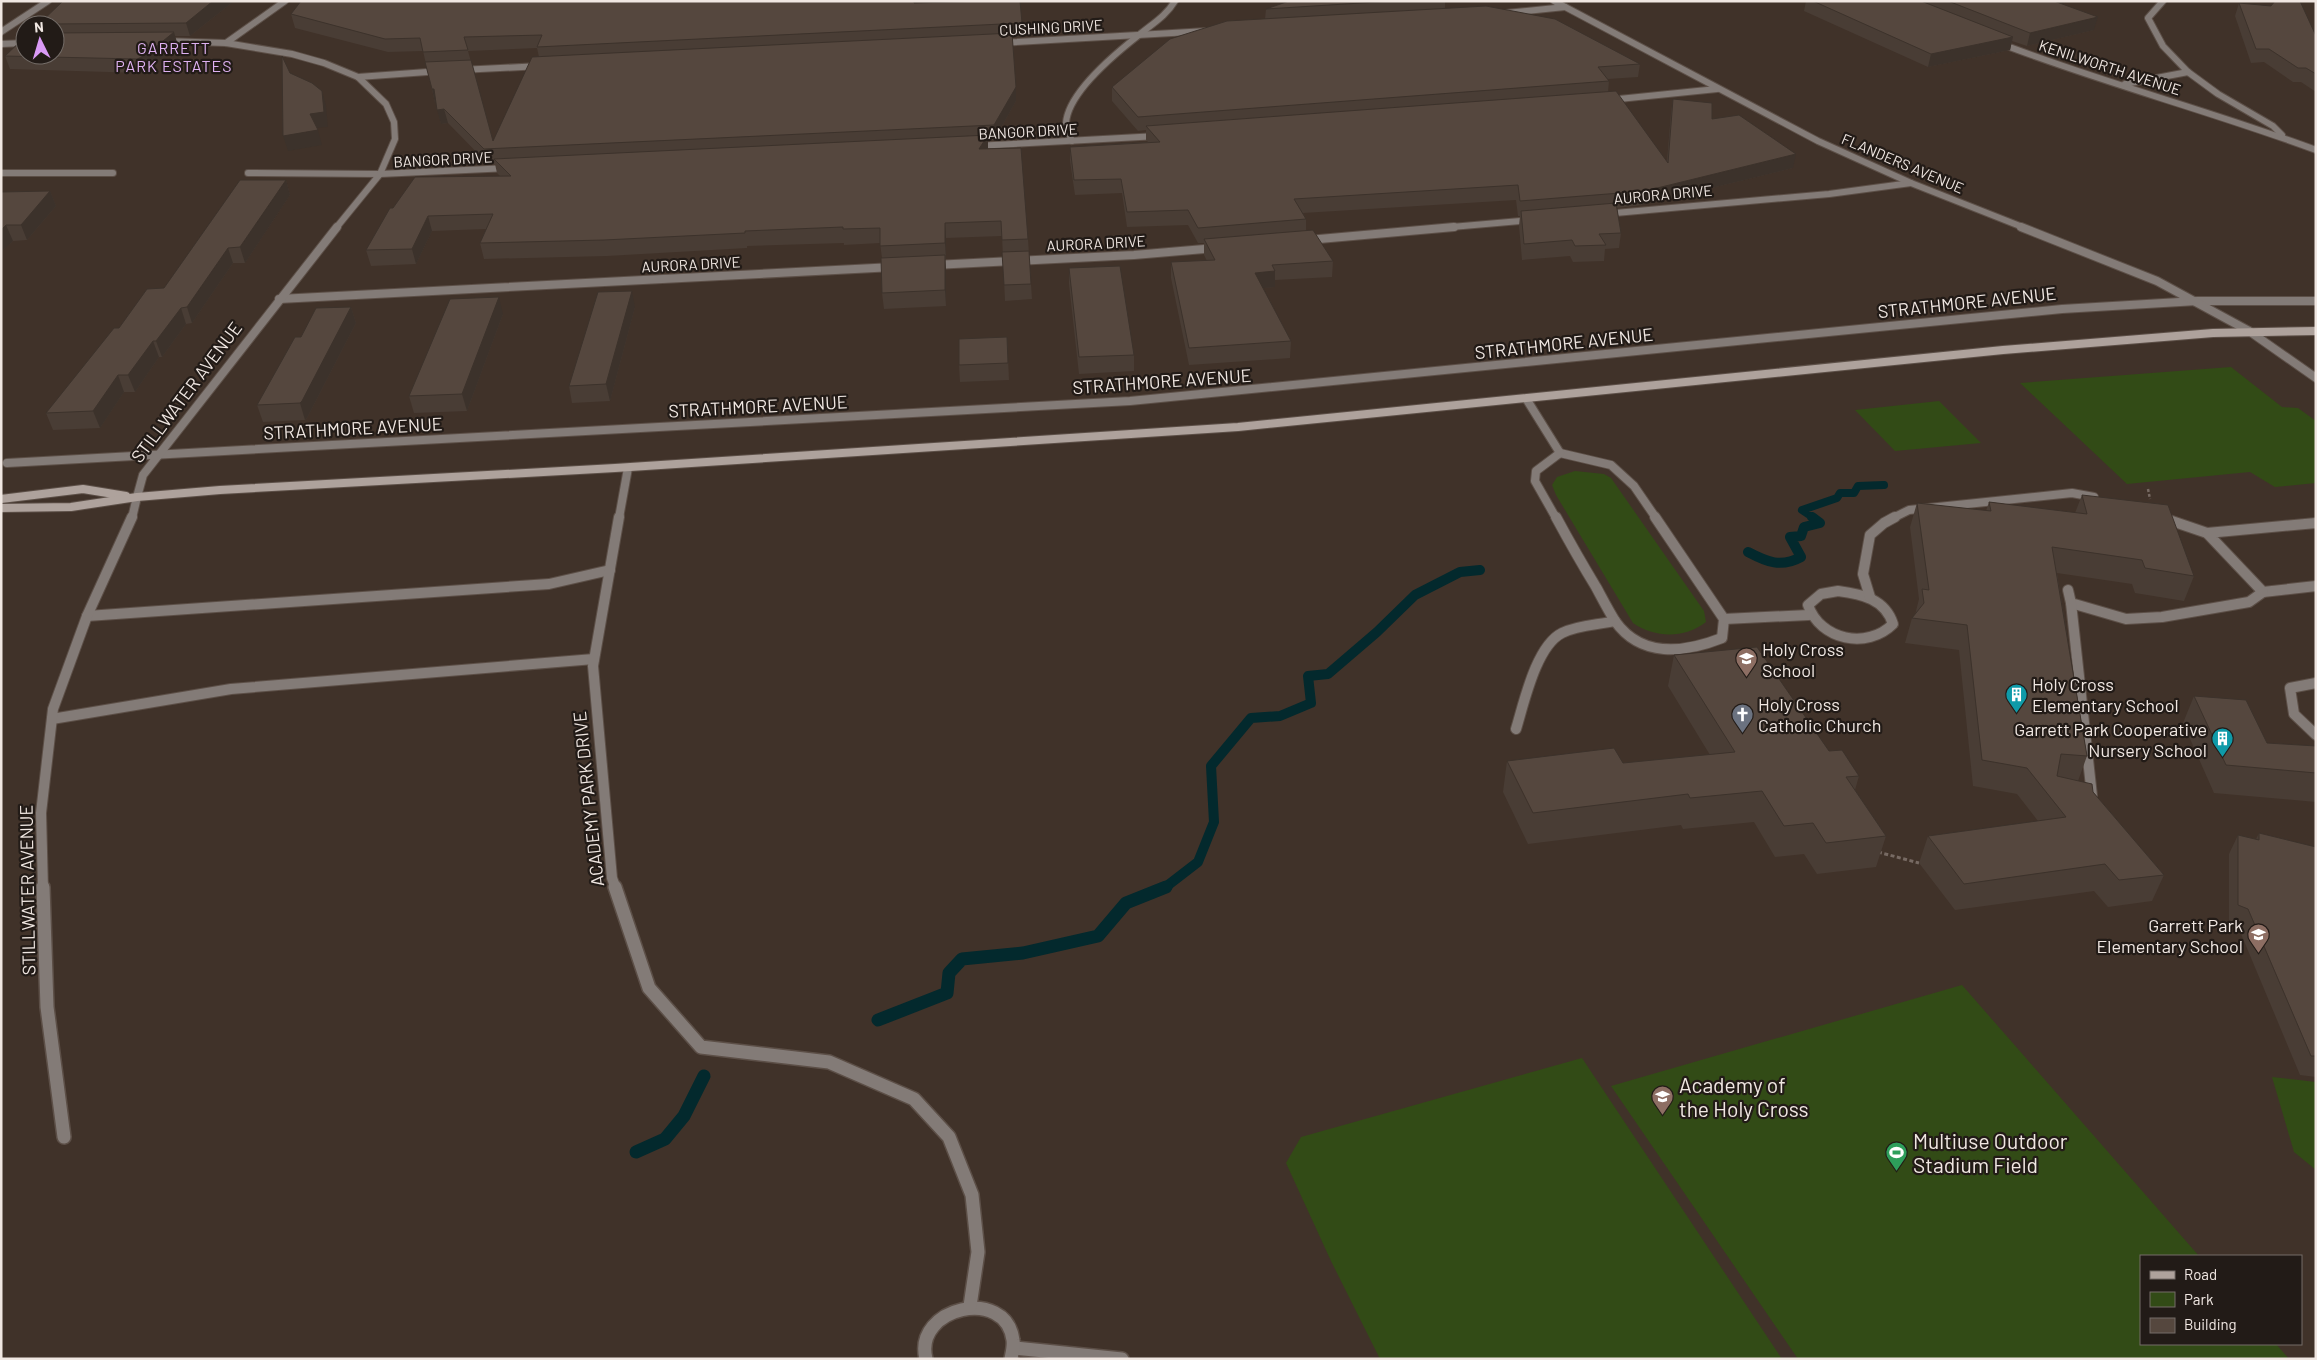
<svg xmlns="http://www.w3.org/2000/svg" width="2317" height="1360" font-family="Barlow,sans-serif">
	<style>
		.green { fill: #324b16 }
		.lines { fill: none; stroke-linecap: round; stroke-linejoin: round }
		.stream-far2 { stroke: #03292d; stroke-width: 8 }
		.stream-far1 { stroke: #03292d; stroke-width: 10 }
		.stream { stroke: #03292d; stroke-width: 13 }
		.service-far2-casing { stroke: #5c4f47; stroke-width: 10 }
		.service-far1-casing { stroke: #5c4f47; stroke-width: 12 }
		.service-casing { stroke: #5c4f47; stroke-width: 16 }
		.minor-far3-casing { stroke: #5c4f47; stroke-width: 8 }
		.minor-far2-casing { stroke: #5c4f47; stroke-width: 10 }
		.minor-far1-casing { stroke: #5c4f47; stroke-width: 12 }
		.minor-casing { stroke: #5c4f47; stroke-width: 16 }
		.tertiary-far1-casing { stroke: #5c4f47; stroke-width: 8 }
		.tertiary-casing { stroke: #5c4f47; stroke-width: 10 }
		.secondary-casing { stroke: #5c4f47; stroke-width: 10 }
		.path-far1 { stroke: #776a63; stroke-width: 2.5; stroke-dasharray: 3 2; stroke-linecap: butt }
		.path { stroke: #776a63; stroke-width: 3; stroke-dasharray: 4 2.5; stroke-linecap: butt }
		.service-far2 { stroke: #837b77; stroke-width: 8 }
		.service-far1 { stroke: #837b77; stroke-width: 10 }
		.service { stroke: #837b77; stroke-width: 13 }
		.minor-far3 { stroke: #837b77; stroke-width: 6 }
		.minor-far2 { stroke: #837b77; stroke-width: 8 }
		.minor-far1 { stroke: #837b77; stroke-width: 10 }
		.minor { stroke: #837b77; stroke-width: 13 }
		.tertiary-far1 { stroke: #837b77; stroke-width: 6 }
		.tertiary { stroke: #837b77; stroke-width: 8 }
		.secondary { stroke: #aea29c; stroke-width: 8 }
		.wall { fill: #493d35; fill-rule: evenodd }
		.shaded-wall { fill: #3c322b }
		.building { fill: #55473e; stroke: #3c322b }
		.labels { text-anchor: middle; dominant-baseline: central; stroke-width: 4.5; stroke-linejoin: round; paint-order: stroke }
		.far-street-label { font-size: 15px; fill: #f0e7e2; stroke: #221b17 }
		.far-neighbourhood-label { font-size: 16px; letter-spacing: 1px; fill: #deb1f1; stroke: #221b17 }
		.street-label { font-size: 18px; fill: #f0e7e2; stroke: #221b17 }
		.poi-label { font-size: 18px; fill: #f0e7e2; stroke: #221b17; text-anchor: start }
		.near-poi-label { font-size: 21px; fill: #f0e7e2; stroke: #221b17; text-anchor: start }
	</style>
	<rect width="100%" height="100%" fill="#403229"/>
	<!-- green -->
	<g class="green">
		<path d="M2231,367L2282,407L2298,408L2316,421V483L2275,487L2250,472L2127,484L2020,383Z"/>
		<path d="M1939,401L1981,443L1895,451L1855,410Z"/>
		<path d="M1575,471L1604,474L1611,478L1704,611L1706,622C1684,639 1655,638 1633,623L1556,495L1552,485L1557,477Z"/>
		<path d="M1962,985L2199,1256H2141V1344H2276L2289,1359H1798L1611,1086Z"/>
		<path d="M1582,1058L1782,1359H1380L1331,1261L1286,1163L1301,1137Z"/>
		<path d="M2272,1077L2316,1082V1170L2294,1152Z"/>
	</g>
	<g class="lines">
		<!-- stream-far2 -->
		<path class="stream-far2" d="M1814,518L1802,510L1837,498L1840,493H1854L1858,486L1884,485"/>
		<!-- stream-far1 -->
		<g class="stream-far1">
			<path d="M1748,552C1767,562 1781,568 1801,557L1790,537L1801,536L1804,527L1820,523L1812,517"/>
			<path d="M1163,889L1198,862L1214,822L1211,766L1251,718L1280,716L1311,703L1308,676L1328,674L1377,632L1415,595L1460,572L1480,570"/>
		</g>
		<!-- stream -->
		<g class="stream">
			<path d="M878,1020L947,993L949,973L962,959L1023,953L1098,936L1126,903L1166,887"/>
			<path d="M636,1152L665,1139L684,1116L704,1076"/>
		</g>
		<defs>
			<g id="service-far2">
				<path d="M2249,331L2316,378"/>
				<path d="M1527,400L1560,453"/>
				<path d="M1560,453L1611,465L1634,486L1656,518"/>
				<path d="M1556,518L1535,481L1536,471L1560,453"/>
				<path d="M1893,518L1909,510L2072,493L2094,497"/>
			</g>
			<g id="service-far1">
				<path d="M1556,517C1569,541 1582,564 1596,587C1602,598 1608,610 1615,621C1641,658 1684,653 1722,638L1724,619L1655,517"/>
				<path d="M2163,518L2207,533"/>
				<path d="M2316,523L2207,533L2263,592L2316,586"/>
				<path d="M2068,590L2071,603L2126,619L2162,617L2249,602L2263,592"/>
				<path d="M1838,591C1862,594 1885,599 1893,624C1867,650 1820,640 1808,605L1821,594Z"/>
				<path d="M1870,597L1863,574L1870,535L1884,523L1895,517"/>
				<path d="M2071,603L2092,796"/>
				<path d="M1724,619L1809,615"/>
				<path d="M2316,683L2290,688L2294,714L2316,735"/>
				<path d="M1516,729C1524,703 1536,646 1562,633C1578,625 1598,625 1615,621"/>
			</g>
			<g id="service">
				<path d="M1015,1348L1122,1359"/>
				<path d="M926,1359C913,1307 1006,1286 1013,1340C1014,1346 1012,1353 1011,1359"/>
			</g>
			<g id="minor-far3">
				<path d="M2163,1L2148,18L2163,46L2188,72L2218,94L2273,126L2282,135"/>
				<path d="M1506,13L1565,7"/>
				<path d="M1,32L48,1"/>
				<path d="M226,43L285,1"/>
				<path d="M999,43L1207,31"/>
				<path d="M1999,43C2103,83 2211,111 2316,150"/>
				<path d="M460,70L541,66"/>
				<path d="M358,77L441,71"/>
				<path d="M2125,84L2188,72"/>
				<path d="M1609,100L1717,89"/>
				<path d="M1072,141C1070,136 1066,129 1066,123C1068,92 1116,53 1139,35C1152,24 1166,16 1175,1"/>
				<path d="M975,146L1158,136"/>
				<path d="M1,173H113"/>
				<path d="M248,173L380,174L509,168"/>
				<path d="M1604,214L1829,194L1911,183"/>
				<path d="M1440,228L1532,220"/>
			</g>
			<g id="minor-far2">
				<path d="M1308,240L1454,227"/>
				<path d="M934,265L1134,255L1216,248"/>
				<path d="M279,299L894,267"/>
				<path d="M7,463L1130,401L2062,309L2197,301H2316"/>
				<path d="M132,518L137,497"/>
				<path d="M619,518L628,468"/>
			</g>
			<g id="minor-far1">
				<path d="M87,616L549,584L610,570"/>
				<path d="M52,719L231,689L594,659"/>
				<path d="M43,889L41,813L53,709L87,616L132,517"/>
				<path d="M616,889L612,878L593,666L619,517"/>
			</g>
			<g id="minor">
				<path d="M43,887L47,1007L64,1137"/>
				<path d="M615,887L649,988L701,1047L829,1062L914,1099L949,1137L972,1195L978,1252L970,1306"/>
			</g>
			<g id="tertiary-far1">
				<path d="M1554,1L1818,141L1911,183L2025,228"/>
				<path d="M164,41L226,43L292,54L324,63L358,77L386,104L394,122L395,139L380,174L336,228"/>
				<path d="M1,44L25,43"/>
			</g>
			<g id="tertiary">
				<path d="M2021,227L2157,281L2249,331"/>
				<path d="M137,497L143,475L337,227"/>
			</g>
			<g id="secondary">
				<path d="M1,499L83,489L126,496"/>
				<path d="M1,508L71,507L137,497L220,490L615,468L1238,427L2003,350L2213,333L2316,331"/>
			</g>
		</defs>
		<!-- service-far2 casing -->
		<use href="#service-far2" class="service-far2-casing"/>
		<!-- service-far1 casing -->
		<use href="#service-far1" class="service-far1-casing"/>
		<!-- service casing -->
		<use href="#service" class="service-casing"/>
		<!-- minor-far3 casing -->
		<use href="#minor-far3" class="minor-far3-casing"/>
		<!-- minor-far2 casing -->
		<use href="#minor-far2" class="minor-far2-casing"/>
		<!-- minor-far1 casing -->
		<use href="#minor-far1" class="minor-far1-casing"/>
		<!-- minor casing -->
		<use href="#minor" class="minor-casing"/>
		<!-- tertiary-far1 casing -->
		<use href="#tertiary-far1" class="tertiary-far1-casing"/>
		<!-- tertiary casing -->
		<use href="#tertiary" class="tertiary-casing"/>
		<!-- secondary casing -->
		<use href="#secondary" class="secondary-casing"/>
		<!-- path-far1 -->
		<path class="path-far1" d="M2148,489L2150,499"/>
		<!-- path -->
		<path class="path" d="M1878,852L1919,863"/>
		<!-- service-far2 -->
		<use href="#service-far2" class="service-far2"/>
		<!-- service-far1 -->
		<use href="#service-far1" class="service-far1"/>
		<!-- service -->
		<use href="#service" class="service"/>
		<!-- minor-far3 -->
		<use href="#minor-far3" class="minor-far3"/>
		<!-- minor-far2 -->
		<use href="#minor-far2" class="minor-far2"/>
		<!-- minor-far1 -->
		<use href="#minor-far1" class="minor-far1"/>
		<!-- minor -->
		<use href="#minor" class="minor"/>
		<!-- tertiary-far1 -->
		<use href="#tertiary-far1" class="tertiary-far1"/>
		<!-- tertiary -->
		<use href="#tertiary" class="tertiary"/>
		<!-- secondary -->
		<use href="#secondary" class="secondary"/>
	</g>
	<!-- wall -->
	<g class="wall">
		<path d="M63,1H234L190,36H175L178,46L150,68L141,73L10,69L5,56L55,55V25H38Z"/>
		<path d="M1289,1H1445V8L1640,64L1638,77L1608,79L1609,81L1608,92L1667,161L1671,113L1673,99L1712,119L1793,168L1642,205L1617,208L1621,233L1619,248L1605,249L1604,261L1573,262L1570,256L1522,260L1519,226L1520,216H1518L1516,200L1303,213L1306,219V230L1333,261L1332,277L1275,280V287L1263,288L1291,341L1290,358L1189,365L1171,278V262L1207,261L1204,255V243H1198L1188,225L1127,227L1122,193L1075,195L1070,161V147L1148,142L1146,140V130L1138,131L1112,101V87L1265,19L1266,9Z"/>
		<path d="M1806,1H2067L2062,4L2094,30L2027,46L2012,41L2010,50L1928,67L1804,11Z"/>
		<path d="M914,3L1022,23V36L1012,37L1016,101L994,140H988V149L1028,239L1032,299L1005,301L1002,236L946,238V259H945L946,271V306L884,309L882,293V258L880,243L844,245V243L747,246V248L607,256L484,259L480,243L486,229L432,231L416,264L371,266L366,250L393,208L500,176L497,173L495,164H488L448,123L441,124L436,103H435L423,51L388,52L295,28L291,14ZM537,48L539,57L493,141L468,51Z"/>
		<path d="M2239,3L2316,36V92L2301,82H2293L2264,62L2251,63L2235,16Z"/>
		<path d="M286,180L290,195L245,263H233L192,323L186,324L162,357H159L135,392H124L100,428L53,430L46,413L119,328Z"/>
		<path d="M50,191L56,206L27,240L13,241L1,252V192Z"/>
		<path d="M1069,268L1134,355V371L1079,374L1069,284Z"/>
		<path d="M351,307L356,323L307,418L305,420L263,422L257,405L301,337Z"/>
		<path d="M635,307L610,401L572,403L569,386Z"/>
		<path d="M503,314L467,411L414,413L409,396Z"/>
		<path d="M1007,337L1009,380L960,382L959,365Z"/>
		<path d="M2082,495L2194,576L2184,601L2135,593L2132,584L2057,573L2087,756L2078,781L2093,792L2164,875L2152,901L2108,907L2094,891L1955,910L1919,863L1928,836L2038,821L2017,794L1973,786L1959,650L1905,643L1912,618L1915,615L1919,599L1910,527L1917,503L1986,511L1989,502L2075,513Z"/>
		<path d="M1674,655L1829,751L1859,776L1855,790L1886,836L1876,867L1817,874L1804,854L1775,857L1754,822L1683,829L1681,825L1528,844L1503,792L1507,761L1623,763L1710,755L1668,686Z"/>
		<path d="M2194,696L2267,743L2316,746V802L2214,793L2183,723Z"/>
		<path d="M2259,833L2316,847V1077L2300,1075L2239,929L2229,925V854L2238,835L2256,839Z"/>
	</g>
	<!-- shaded-wall -->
	<g class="shaded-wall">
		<path d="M213,1H234L190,36L186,23Z"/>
		<path d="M2052,1H2067L2049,13Z"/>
		<path d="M2098,17L2094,30L2027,46L2030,33Z"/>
		<path d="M174,32L178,46L150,68L141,73L137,59Z"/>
		<path d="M2013,37L2010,50L1928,67L1931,54Z"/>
		<path d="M1016,87V101L994,140V125Z"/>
		<path d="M432,89H434L438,103H435Z"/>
		<path d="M322,91L326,105L328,127L314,128L310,114Z"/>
		<path d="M444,109L448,123L441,124L437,110Z"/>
		<path d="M318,130L322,145L288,151L283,136Z"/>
		<path d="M988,135V150L979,149Z"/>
		<path d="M1796,154L1793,168L1642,205L1645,191Z"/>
		<path d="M286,180L290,195L245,263L240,247Z"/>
		<path d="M50,191L56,206L27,240L21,225Z"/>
		<path d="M428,216L432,231L416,264L412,249Z"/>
		<path d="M945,223L946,238V259L945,243Z"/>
		<path d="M6,225L13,241L1,252V230Z"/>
		<path d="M228,248L233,263L192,323L187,307Z"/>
		<path d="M945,255L946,271V306L945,290Z"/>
		<path d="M1275,271V287L1254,289L1255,273Z"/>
		<path d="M632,291L635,307L610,401L606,384Z"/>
		<path d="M499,297L503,314L467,411L462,394Z"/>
		<path d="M351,307L356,323L307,418L305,420L300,403Z"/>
		<path d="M181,308L186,324L162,357L156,341Z"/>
		<path d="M153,341L159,357L135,392L128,375Z"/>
		<path d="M118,375L124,392L100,428L93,411Z"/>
	</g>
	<!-- building -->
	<g class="building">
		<path d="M63,1H213L186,23L50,24L49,25H38Z"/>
		<path d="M301,1H914V3L986,1H1020L1022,23L537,47L542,35L464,37L468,50L423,52L420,38L385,39L291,14Z"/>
		<path d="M1289,1H1393L1266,9Z"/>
		<path d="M1813,1H1921L2013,37L1931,54Z"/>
		<path d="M1948,1H2054L2098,17L2030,33Z"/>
		<path d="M2275,1H2300L2316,36V74L2306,68H2298L2269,49H2256L2239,3L2271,6Z"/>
		<path d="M1486,6L1555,19L1640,64L1598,67L1609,81L1138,117L1112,87L1170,39L1227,21Z"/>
		<path d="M174,32L146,55L137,59L5,56L25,37V55H55V33Z"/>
		<path d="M1012,33L1016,87L994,125L484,149L444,109L437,110L434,89H432L425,62L471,60L493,141L532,57Z"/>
		<path d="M282,56L290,73L312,83L322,91L324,112L310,114L318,130L283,136Z"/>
		<path d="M1616,91L1668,163L1673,99L1712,103V119L1739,115L1796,154L1645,191L1520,201L1518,185L1294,199L1306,219L1198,228L1188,210L1127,212L1121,179L1074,180L1070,147L1160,142L1146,126Z"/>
		<path d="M988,135L979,149L1021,148L1028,239L1002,240L1001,221L945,223V243L880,246V228L843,229V227L745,231V233L604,240L480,243L493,214L428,216L412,249L366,250L390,208H393L415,177L511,176L494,159Z"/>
		<path d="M240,180H286L240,247L228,248L187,307L181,308L156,341H153L128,375H118L93,411L46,413L114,328H119L147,289L164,288Z"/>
		<path d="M50,191L21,225H6L1,230V192Z"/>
		<path d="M1616,203L1621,233L1599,234L1606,245L1575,246L1572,240L1524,244L1521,211Z"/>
		<path d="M1313,230L1333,261L1272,265L1275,271L1255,273L1291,341L1189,348L1171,262L1215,260L1204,239Z"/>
		<path d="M1029,251L1031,284L1004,285L1002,252Z"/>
		<path d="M945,255V290L882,293L881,258Z"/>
		<path d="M1120,266L1134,355L1079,357L1069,268Z"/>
		<path d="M632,291L606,384L569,386L598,292Z"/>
		<path d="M499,297L462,394L409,396L450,299Z"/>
		<path d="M351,307L302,401L300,403L257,405L295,337H301L316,308Z"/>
		<path d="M1007,337L1008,363L959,365V339Z"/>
		<path d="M2082,495L2168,505L2194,576L2145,568L2142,560L2052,547L2087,756L2061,754L2057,776L2092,784L2093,792L2164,875L2119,880L2105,864L1964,884L1928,836L2066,817L2027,768L1982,760L1967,625L1912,618L1924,603L1922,589L1929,590L1917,503L1991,511L1989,502L2087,514Z"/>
		<path d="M1757,647L1829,751L1842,750L1859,776L1846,777L1886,836L1826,843L1813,823L1784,826L1762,791L1690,798L1688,794L1533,813L1507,761L1614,748L1623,763L1735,752L1674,655Z"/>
		<path d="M2194,696L2246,700L2267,743L2316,746V773L2226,765Z"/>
		<path d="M2259,833L2316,847V1056H2311L2248,909L2238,905V835L2259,840Z"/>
	</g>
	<!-- icons -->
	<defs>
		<symbol id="school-pin" viewBox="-11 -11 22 30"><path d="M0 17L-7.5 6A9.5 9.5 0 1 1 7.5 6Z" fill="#8d6e63" stroke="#221b17"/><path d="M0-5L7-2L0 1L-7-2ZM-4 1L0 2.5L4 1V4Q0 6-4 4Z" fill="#fff"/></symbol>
		<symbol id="building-pin" viewBox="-11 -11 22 30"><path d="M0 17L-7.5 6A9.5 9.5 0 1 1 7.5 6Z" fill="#0f9aa8" stroke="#221b17"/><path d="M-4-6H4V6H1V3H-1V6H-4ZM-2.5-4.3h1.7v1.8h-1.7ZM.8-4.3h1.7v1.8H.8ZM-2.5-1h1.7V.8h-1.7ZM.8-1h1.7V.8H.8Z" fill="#fff"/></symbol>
		<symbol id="church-pin" viewBox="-11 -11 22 30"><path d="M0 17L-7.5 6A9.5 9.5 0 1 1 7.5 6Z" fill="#6b7280" stroke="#221b17"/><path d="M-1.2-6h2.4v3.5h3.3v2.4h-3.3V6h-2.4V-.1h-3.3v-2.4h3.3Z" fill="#fff"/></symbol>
		<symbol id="stadium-pin" viewBox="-11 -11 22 30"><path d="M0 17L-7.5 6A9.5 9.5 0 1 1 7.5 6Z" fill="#2e9e5b" stroke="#221b17"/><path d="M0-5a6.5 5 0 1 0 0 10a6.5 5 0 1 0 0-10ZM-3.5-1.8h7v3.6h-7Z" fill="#fff"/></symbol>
	</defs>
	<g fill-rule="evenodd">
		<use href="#school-pin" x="1734" y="646" width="25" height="34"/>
		<use href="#building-pin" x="2004" y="682" width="25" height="34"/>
		<use href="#church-pin" x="1730" y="702" width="25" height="34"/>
		<use href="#building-pin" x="2210" y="726" width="25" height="34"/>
		<use href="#school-pin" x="2246" y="922" width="25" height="34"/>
		<use href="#school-pin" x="1650" y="1084" width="25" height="34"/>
		<use href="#stadium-pin" x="1884" y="1140" width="25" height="34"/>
	</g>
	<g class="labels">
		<!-- far-street labels -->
		<g class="far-street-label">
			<text transform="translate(1051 27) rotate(-3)">CUSHING DRIVE</text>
			<text transform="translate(2110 67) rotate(18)">KENILWORTH AVENUE</text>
			<text transform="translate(1028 131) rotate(-3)">BANGOR DRIVE</text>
			<text transform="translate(443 159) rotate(-3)">BANGOR DRIVE</text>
			<text transform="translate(1903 163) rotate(23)">FLANDERS AVENUE</text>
			<text transform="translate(1663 194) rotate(-5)">AURORA DRIVE</text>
			<text transform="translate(1096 243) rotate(-3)">AURORA DRIVE</text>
			<text transform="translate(691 264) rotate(-3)">AURORA DRIVE</text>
		</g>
		<!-- far-neighbourhood labels -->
		<g class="far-neighbourhood-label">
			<text x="174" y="47">GARRETT<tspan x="174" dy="18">PARK ESTATES</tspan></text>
		</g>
		<!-- street labels -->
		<g class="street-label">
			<text transform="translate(1967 302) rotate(-6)">STRATHMORE AVENUE</text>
			<text transform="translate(1564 343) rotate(-6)">STRATHMORE AVENUE</text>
			<text transform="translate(1162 381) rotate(-4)">STRATHMORE AVENUE</text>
			<text transform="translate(186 392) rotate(-53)">STILLWATER AVENUE</text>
			<text transform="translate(758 406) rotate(-3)">STRATHMORE AVENUE</text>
			<text transform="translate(353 428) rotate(-3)">STRATHMORE AVENUE</text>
			<text transform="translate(588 799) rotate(-96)">ACADEMY PARK DRIVE</text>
			<text transform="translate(27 890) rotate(-91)">STILLWATER AVENUE</text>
		</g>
		<!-- poi labels -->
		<g class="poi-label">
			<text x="1762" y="649">Holy Cross<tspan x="1762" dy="21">School</tspan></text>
			<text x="2032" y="684">Holy Cross<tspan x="2032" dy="21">Elementary School</tspan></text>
			<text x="1758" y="704">Holy Cross<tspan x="1758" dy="21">Catholic Church</tspan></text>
			<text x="2207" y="729" text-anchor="end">Garrett Park Cooperative<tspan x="2207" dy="21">Nursery School</tspan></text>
			<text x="2243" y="925" text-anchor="end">Garrett Park<tspan x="2243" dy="21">Elementary School</tspan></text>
		</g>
		<!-- near-poi labels -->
		<g class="near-poi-label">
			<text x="1679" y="1084">Academy of<tspan x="1679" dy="24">the Holy Cross</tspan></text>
			<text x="1913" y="1140">Multiuse Outdoor<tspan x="1913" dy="24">Stadium Field</tspan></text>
		</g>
	</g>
	<!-- border -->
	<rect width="2317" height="1360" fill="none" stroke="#f0e7e2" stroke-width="5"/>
	<!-- legend -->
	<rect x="2140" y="1255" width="162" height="90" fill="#221b17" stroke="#746d68"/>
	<rect x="2150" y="1271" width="25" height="8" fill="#aea29c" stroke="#746d68"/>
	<text x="2184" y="1280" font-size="15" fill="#f0e7e2">Road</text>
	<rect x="2150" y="1292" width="25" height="15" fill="#324b16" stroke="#746d68"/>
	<text x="2184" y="1305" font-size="15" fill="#f0e7e2">Park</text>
	<rect x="2150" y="1318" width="25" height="15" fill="#55473e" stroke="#746d68"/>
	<text x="2184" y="1330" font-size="15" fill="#f0e7e2">Building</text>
	<!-- north arrow -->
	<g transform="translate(40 40) rotate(355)"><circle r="24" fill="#221b17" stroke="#746d68"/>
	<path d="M0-4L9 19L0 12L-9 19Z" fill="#da9af6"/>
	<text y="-8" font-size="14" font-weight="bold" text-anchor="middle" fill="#f0e7e2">N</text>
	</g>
</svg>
